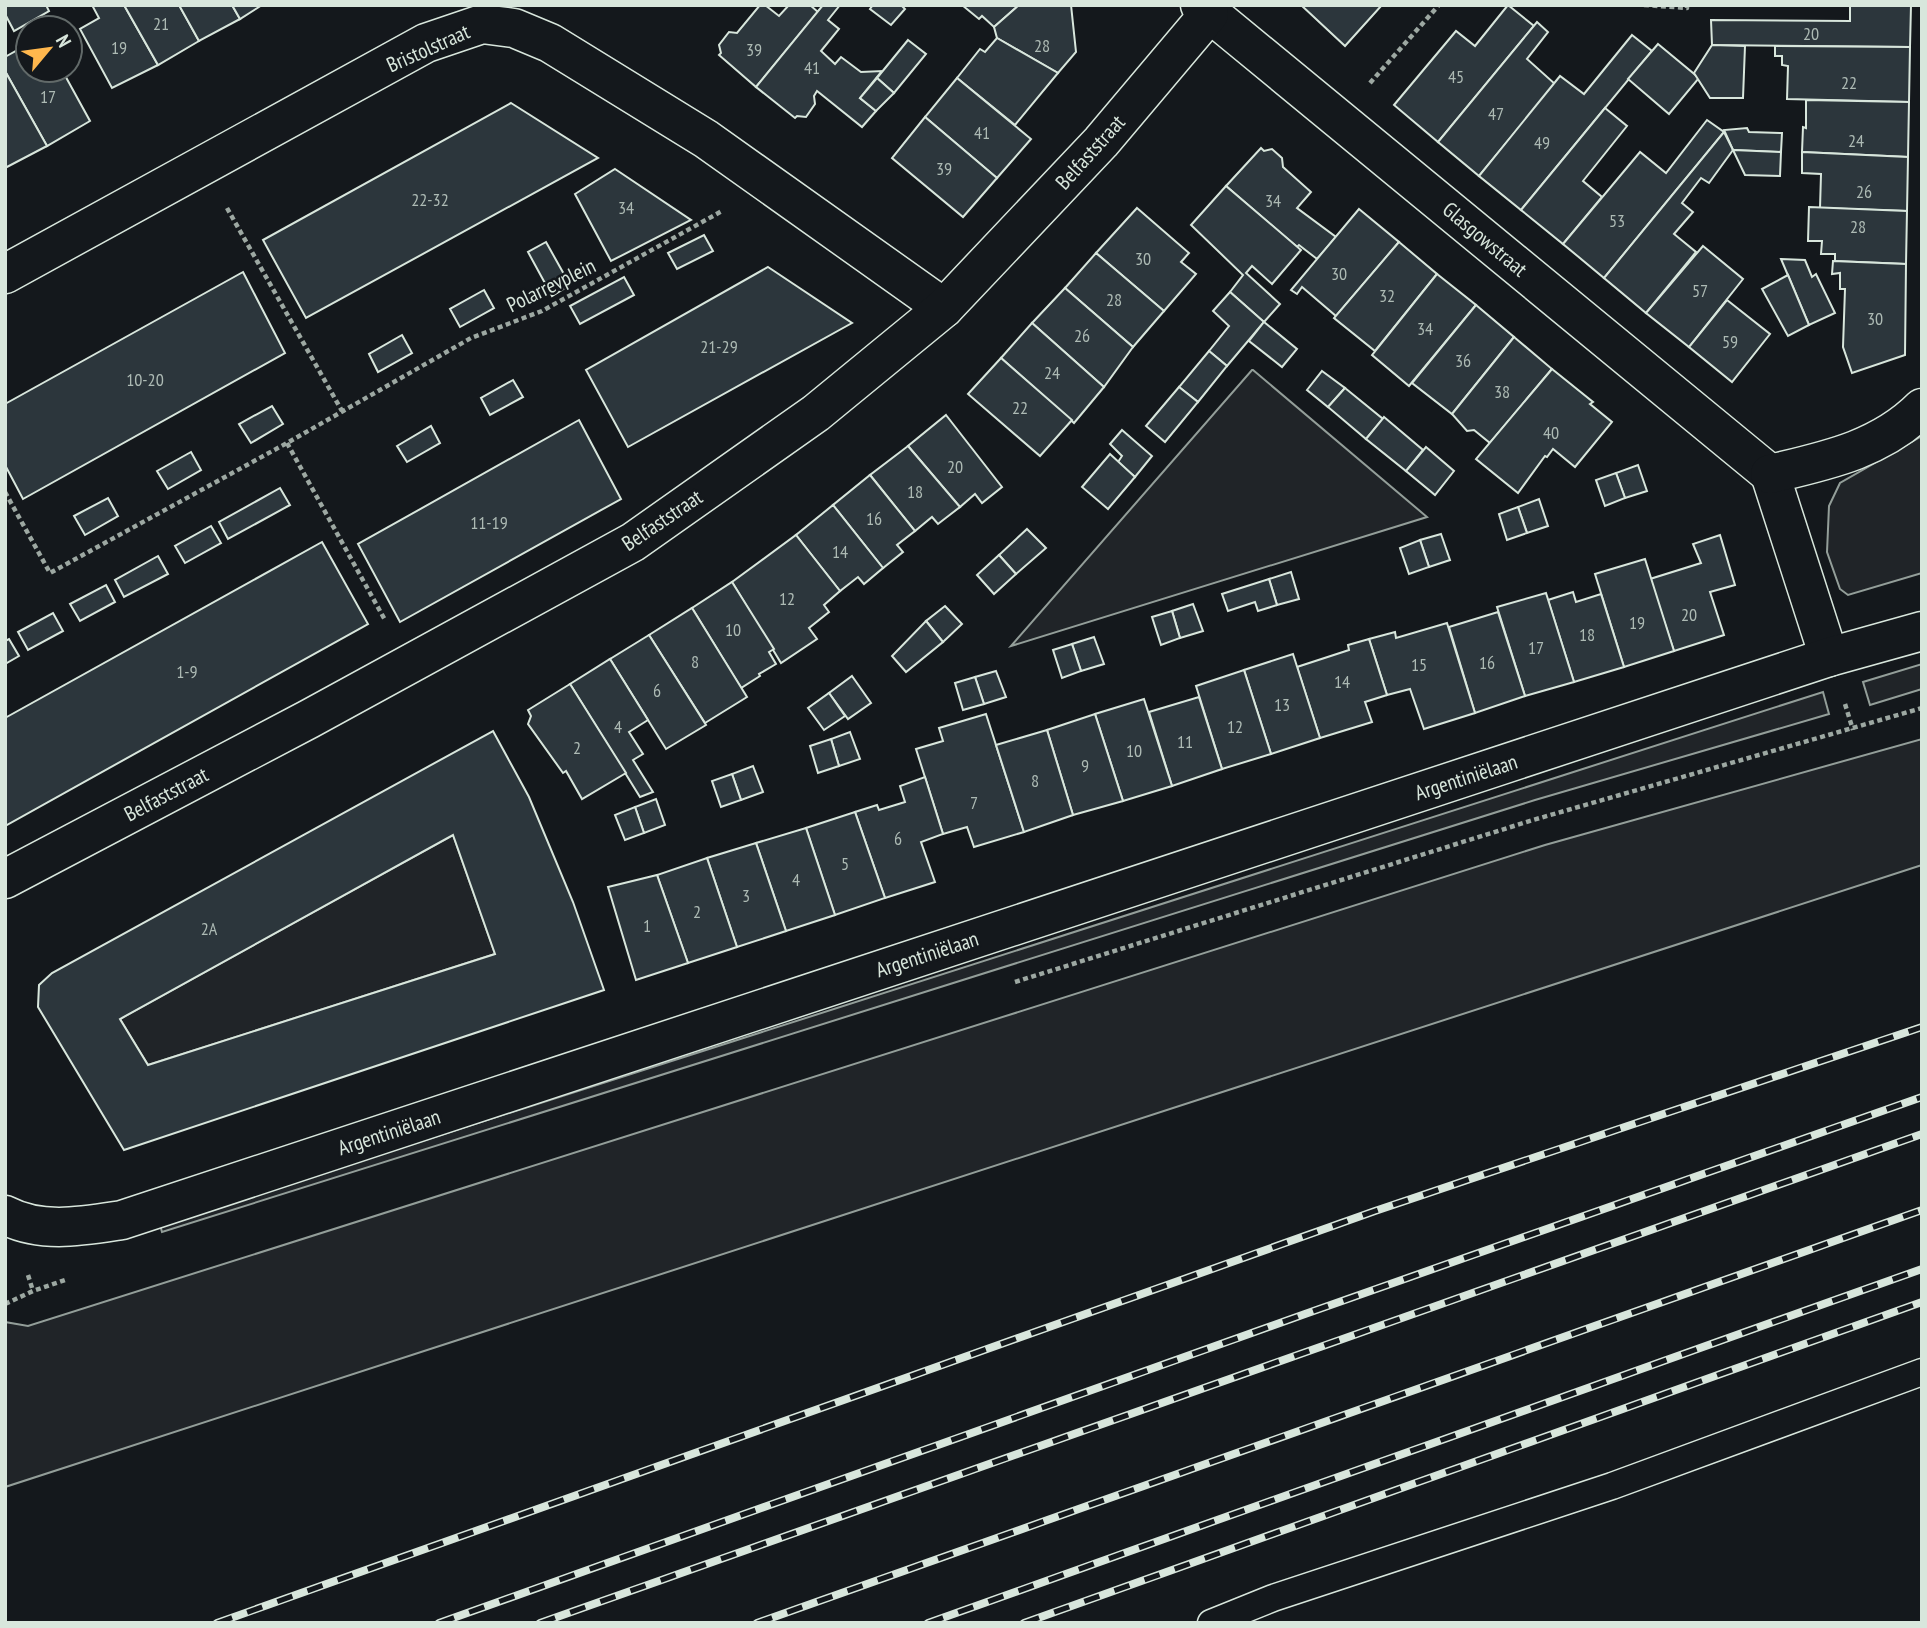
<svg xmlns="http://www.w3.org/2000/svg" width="1927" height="1628" font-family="'PT Sans Narrow',sans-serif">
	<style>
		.green { fill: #202428; stroke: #939e99; stroke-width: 2 }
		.building { fill: #2c363c; stroke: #d8e6dc; stroke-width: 2; fill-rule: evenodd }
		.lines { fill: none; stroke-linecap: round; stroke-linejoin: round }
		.service-casing { stroke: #d8e6dc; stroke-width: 29 }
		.minor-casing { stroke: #d8e6dc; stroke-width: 41 }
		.path { stroke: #9da8a2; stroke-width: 4.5; stroke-dasharray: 5 3.5; stroke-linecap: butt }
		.service { stroke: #14181c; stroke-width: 26 }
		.minor { stroke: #14181c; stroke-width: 38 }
		.rail-casing { stroke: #d8e6dc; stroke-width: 8 }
		.rail { stroke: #14181c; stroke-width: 5; stroke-dasharray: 16; stroke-linecap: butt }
		.labels { text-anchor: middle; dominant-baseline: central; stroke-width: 5; stroke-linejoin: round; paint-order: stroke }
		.number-label { font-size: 18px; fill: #adbab4 }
		.street-label { font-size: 21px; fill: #d8e6dc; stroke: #14181c }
	</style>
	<rect width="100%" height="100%" fill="#14181c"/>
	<!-- green -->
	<g class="green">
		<path d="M1253,370L1427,517L1011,646L1252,370Z"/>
		<path d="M1922,436V573L1848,595L1840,589L1827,552L1829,506L1840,483Z"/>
		<path d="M1922,664V689L1870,705L1863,682Z"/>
		<path d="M1823,692L1829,714L1535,800L162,1232L160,1225Z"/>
		<path d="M1922,739V865L5,1487V1322L28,1326L1545,845Z"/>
		<path d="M453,835L495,954L148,1065L120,1019Z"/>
	</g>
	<!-- building -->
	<g class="building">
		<path d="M5,5H46L49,11L14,31L5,14Z"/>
		<path d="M92,5H124L158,65L112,88L80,29L99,18Z"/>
		<path d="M124,5H179L199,41L158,65Z"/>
		<path d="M179,5H232L240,19L199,41Z"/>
		<path d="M232,5H262L240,19Z"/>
		<path d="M760,5H765L779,16L789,5H810L818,12L756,87L719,55L721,53L719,45L729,32L737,33Z"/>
		<path d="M823,5H840L828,20L839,29L821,51L835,64L841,57L861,72L882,71L860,98L876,111L862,127L817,91L814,96L815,104L806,117L797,116L795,118L756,87Z"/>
		<path d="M873,5H901L905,9L891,25L870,9Z"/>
		<path d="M962,5H1019L994,27L982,16L979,19Z"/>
		<path d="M1019,5H1071L1076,52L1058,73L997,38L994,27Z"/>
		<path d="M1301,5H1382L1345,46Z"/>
		<path d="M1508,5L1534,26L1438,142L1394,105L1456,31L1475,46Z"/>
		<path d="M1850,5H1911L1910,47L1712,45L1711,20L1850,21Z"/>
		<path d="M1537,22L1548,32L1527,59L1555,84L1479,176L1438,142Z"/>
		<path d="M1632,35L1652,51L1521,210L1479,176L1560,76L1584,94Z"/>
		<path d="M997,38L1058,73L1015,125L957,78L980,49L985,52Z"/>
		<path d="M908,40L926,54L894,93L877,78Z"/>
		<path d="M1658,44L1699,78L1669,114L1628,79Z"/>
		<path d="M1712,45L1745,46L1743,98H1710L1694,73Z"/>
		<path d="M1775,46L1910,47L1909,102L1787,99L1788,66L1782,65V56H1775Z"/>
		<path d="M23,47L28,58V70H62L90,121L47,146L5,71V57Z"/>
		<path d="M5,71L47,146L5,168Z"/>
		<path d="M877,78L894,93L876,111L860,98Z"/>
		<path d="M957,78L1031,139L997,178L925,117Z"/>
		<path d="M1806,100L1909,102L1908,157L1802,152L1803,127L1806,128Z"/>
		<path d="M511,103L598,158L306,318L263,240Z"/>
		<path d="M1605,108L1627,126L1583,181L1602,197L1563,244L1521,210Z"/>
		<path d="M925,117L997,178L963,217L892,158Z"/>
		<path d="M1707,120L1724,132L1604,278L1563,244L1640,152L1666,173Z"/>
		<path d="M1747,128L1749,132L1782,133L1781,152L1733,150L1724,130Z"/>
		<path d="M1724,132L1733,150L1709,183L1701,178L1682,203L1693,212L1674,234L1696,252L1646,313L1604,278Z"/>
		<path d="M1261,148L1264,151L1272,149L1282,158L1283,167L1311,192L1297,208L1336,237L1317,259L1299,245L1297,247L1226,186Z"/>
		<path d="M1733,150L1781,152L1780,176L1745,175Z"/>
		<path d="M1802,152L1908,157L1907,211L1820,208L1821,174L1802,173Z"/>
		<path d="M615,169L691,220L611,261L575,194Z"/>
		<path d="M1226,186L1301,250L1272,284L1252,266L1246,273L1280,304L1264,322L1230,292L1243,275L1191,225Z"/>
		<path d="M1809,207L1907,211L1906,264L1835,261V254H1821L1822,241H1808Z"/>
		<path d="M1137,208L1189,253L1181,262L1196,274L1164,311L1096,253Z"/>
		<path d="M1359,209L1399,242L1336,316L1302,287L1297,294L1291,290Z"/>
		<path d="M704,235L713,251L677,269L668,253Z"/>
		<path d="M546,242L570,285L552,296L528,252Z"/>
		<path d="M1399,242L1437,274L1375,351L1334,318Z"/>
		<path d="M1703,246L1743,279L1689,347L1646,313Z"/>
		<path d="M1096,253L1164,311L1133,347L1065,288Z"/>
		<path d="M1781,259L1805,260L1812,277L1816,274L1835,313L1809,325Z"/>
		<path d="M1833,261L1906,264L1905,355L1852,373L1843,347L1845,289H1840V273L1832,274Z"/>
		<path d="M768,267L852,323L628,447L586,370Z"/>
		<path d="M243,272L285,353L23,499L5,465V404Z"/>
		<path d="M1437,274L1476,305L1409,386L1372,355Z"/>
		<path d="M1788,275L1809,325L1788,336L1762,289Z"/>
		<path d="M624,277L634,295L580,324L570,306Z"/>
		<path d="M1065,288L1133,347L1104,387L1032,323Z"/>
		<path d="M484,290L494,308L460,327L450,309Z"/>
		<path d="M1230,292L1264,322L1227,366L1209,351L1229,326L1213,311Z"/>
		<path d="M1727,300L1770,334L1732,382L1689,347Z"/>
		<path d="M1476,305L1514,337L1452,414L1412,383Z"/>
		<path d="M1264,322L1297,349L1282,367L1249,341Z"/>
		<path d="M1032,323L1104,387L1074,423L1001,358Z"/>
		<path d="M402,335L412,353L378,372L369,354Z"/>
		<path d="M1514,337L1552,369L1490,443L1474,430L1467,431L1452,414Z"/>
		<path d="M1209,351L1227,366L1198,402L1179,387Z"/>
		<path d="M1001,358L1072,420L1040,456L968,394Z"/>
		<path d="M1552,369L1593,402L1590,404L1612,422L1575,467L1553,449L1547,457L1545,456L1518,493L1476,459Z"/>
		<path d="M1322,371L1345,388L1328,407L1307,390Z"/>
		<path d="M513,380L523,397L490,415L481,398Z"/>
		<path d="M1179,387L1198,402L1165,442L1146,426Z"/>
		<path d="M1345,388L1383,419L1366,439L1328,407Z"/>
		<path d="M272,406L283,424L251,443L239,424Z"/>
		<path d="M946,415L1002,487L982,503L975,494L960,507L908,446Z"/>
		<path d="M1384,417L1423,450L1406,471L1366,439Z"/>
		<path d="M579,420L621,499L400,622L358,544Z"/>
		<path d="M431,426L440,443L407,462L397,446Z"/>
		<path d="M1122,430L1152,456L1135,477L1118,462L1122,456L1110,444Z"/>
		<path d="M908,446L960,507L938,524L932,517L915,531L870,475Z"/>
		<path d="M1426,447L1454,471L1435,495L1406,471Z"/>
		<path d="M191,452L201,470L168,489L157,471Z"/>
		<path d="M1110,454L1135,477L1108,509L1082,487Z"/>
		<path d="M1638,465L1647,491L1625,498L1616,473Z"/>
		<path d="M1616,473L1625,498L1605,506L1596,480Z"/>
		<path d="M870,475L915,531L897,545L903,552L883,568L833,505Z"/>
		<path d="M280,488L290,505L228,539L219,522Z"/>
		<path d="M108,498L118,516L85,535L74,516Z"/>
		<path d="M1539,499L1548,526L1527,533L1518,507Z"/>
		<path d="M833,505L883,568L864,584L858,577L840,591L796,535Z"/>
		<path d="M1518,507L1527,533L1507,540L1499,514Z"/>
		<path d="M211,526L221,543L185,563L175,546Z"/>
		<path d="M1027,529L1046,548L1016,574L999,555Z"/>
		<path d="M1441,534L1450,560L1429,567L1420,540Z"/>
		<path d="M796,535L840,591L824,605L829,612L809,628L817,639L781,663L732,582Z"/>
		<path d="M1720,535L1735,585L1710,592L1724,635L1674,651L1650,579L1701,563L1693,544Z"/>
		<path d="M1420,540L1429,567L1409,574L1400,548Z"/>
		<path d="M322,542L368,624L5,826V718Z"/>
		<path d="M999,555L1016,574L994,594L977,575Z"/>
		<path d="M158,556L168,574L124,597L115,580Z"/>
		<path d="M1645,559L1674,651L1624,667L1595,574Z"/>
		<path d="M1291,572L1299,599L1277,605L1269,579Z"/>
		<path d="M1269,579L1277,605L1258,611L1255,602L1228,611L1222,594Z"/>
		<path d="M732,582L774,649L769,652L776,664L759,674L760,676L741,688L692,608Z"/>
		<path d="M106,585L115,602L80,621L70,604Z"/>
		<path d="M1573,592L1576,602L1601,594L1624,667L1574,682L1548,600Z"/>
		<path d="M1546,593L1574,682L1525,696L1497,607Z"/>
		<path d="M1193,604L1203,631L1180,638L1172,611Z"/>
		<path d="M945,606L962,624L943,642L926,621Z"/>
		<path d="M692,608L747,697L705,723L649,635Z"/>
		<path d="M1172,611L1180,638L1161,645L1152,617Z"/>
		<path d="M1498,612L1525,696L1475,713L1449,627Z"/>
		<path d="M53,613L63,631L28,650L18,632Z"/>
		<path d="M926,621L943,642L906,672L892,656Z"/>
		<path d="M1447,623L1475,713L1424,729L1410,689L1387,695L1369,639L1395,632L1396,638Z"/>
		<path d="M649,635L706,725L666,749L610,659Z"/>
		<path d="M1094,637L1104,664L1081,671L1072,644Z"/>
		<path d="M9,639L19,656L5,664V641Z"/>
		<path d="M1369,639L1387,695L1365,702L1372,722L1320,738L1297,667L1349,650L1348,645Z"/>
		<path d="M1072,644L1081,671L1062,678L1053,650Z"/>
		<path d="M1293,654L1320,738L1271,754L1244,670Z"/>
		<path d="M610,659L648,720L629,732L643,754L633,760L653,792L640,797L570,684Z"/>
		<path d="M1244,670L1271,754L1222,769L1196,686Z"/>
		<path d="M996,671L1006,697L984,704L975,677Z"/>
		<path d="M852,676L871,703L848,719L829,693Z"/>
		<path d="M975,677L984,704L963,710L955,683Z"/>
		<path d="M570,684L626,773L582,799L566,771L563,773L528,724L531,716L528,710Z"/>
		<path d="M829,693L845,716L824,730L808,708Z"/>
		<path d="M1199,697L1222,769L1172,786L1149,712Z"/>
		<path d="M1144,699L1172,786L1123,801L1095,714Z"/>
		<path d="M986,714L1024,832L974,847L967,827L943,834L916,749L943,741L939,728Z"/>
		<path d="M1095,714L1123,801L1073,815L1047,730Z"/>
		<path d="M1047,730L1073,815L1024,832L996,745Z"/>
		<path d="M493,731L529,797L573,902L604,990L124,1150L38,1007L39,985L52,973ZM453,835L495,954L148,1065L120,1019Z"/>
		<path d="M850,732L860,759L839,766L831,739Z"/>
		<path d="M831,739L839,766L818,773L810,746Z"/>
		<path d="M753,766L763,792L741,800L732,774Z"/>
		<path d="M732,774L741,800L721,807L712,781Z"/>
		<path d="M925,777L943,834L921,842L935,882L885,898L855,812L877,805L879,810L905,802L900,786Z"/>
		<path d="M656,799L665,825L644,833L635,807Z"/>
		<path d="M635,807L644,833L625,840L615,815Z"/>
		<path d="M855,812L885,898L835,915L806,828Z"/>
		<path d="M806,828L835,915L786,931L756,843Z"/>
		<path d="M756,843L786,931L737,947L707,858Z"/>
		<path d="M707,858L737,947L688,963L657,875Z"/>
		<path d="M657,875L688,963L636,980L608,887Z"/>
	</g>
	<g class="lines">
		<defs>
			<path id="service" d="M1211,1623L1273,1598L1612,1486L1922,1372"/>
			<g id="minor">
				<path d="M1200,5L1770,474"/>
				<path d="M5,274L426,43L482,24L514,28L550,43L706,139L944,308"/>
				<path d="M1770,474L1829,657"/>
				<path d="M1770,474C1825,461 1880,450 1922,408"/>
				<path d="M5,879L309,719L633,542L816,413L944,308L1101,142L1209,14"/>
				<path d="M5,1215C41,1234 83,1226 122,1220L1829,657L1922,631"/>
			</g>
		</defs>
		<!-- service casing -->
		<use href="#service" class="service-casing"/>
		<!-- minor casing -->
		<use href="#minor" class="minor-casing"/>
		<!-- path -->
		<g class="path">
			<path d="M1644,5L1687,8V5"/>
			<path d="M1370,83L1439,5"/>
			<path d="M227,208L342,411"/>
			<path d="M287,443L385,620"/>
			<path d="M5,492L50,573L287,443L471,338L542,311L722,211"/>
			<path d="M1845,704L1853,730"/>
			<path d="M1015,982L1533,820L1922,708"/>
			<path d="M28,1275L33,1291"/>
			<path d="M5,1304L33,1291L68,1279"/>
		</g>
		<!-- service -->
		<use href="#service" class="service"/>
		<!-- minor -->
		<use href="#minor" class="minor"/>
		<defs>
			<g id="rail">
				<path d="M217,1623L1375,1211L1922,1027"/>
				<path d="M439,1623L1305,1314L1922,1097"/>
				<path d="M540,1623L1922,1134"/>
				<path d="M757,1623L1922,1210"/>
				<path d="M928,1623L1922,1269"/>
				<path d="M1024,1623L1922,1302"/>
			</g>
		</defs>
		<!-- rail casing -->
		<use href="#rail" class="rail-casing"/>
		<!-- rail -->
		<use href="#rail" class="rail"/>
	</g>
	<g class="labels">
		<!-- number labels -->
		<g class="number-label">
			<text x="161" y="23">21</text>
			<text x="1811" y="33">20</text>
			<text x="1042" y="45">28</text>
			<text x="119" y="47">19</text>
			<text x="754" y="49">39</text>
			<text x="812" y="67">41</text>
			<text x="1456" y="76">45</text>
			<text x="1849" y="82">22</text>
			<text x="48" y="96">17</text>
			<text x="1496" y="113">47</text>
			<text x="982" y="132">41</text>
			<text x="1856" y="140">24</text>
			<text x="1542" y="142">49</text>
			<text x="944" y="168">39</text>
			<text x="1864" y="191">26</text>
			<text x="430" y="199">22-32</text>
			<text x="1273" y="200">34</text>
			<text x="626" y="207">34</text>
			<text x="1617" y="220">53</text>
			<text x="1858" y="226">28</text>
			<text x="1143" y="258">30</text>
			<text x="1339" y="273">30</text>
			<text x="1700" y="290">57</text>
			<text x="1387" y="295">32</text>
			<text x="1114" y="299">28</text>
			<text x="1875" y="318">30</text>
			<text x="1425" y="328">34</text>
			<text x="1082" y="335">26</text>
			<text x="1730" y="341">59</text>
			<text x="719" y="346">21-29</text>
			<text x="1463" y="360">36</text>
			<text x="1052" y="372">24</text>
			<text x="145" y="379">10-20</text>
			<text x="1502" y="391">38</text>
			<text x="1020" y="407">22</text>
			<text x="1551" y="432">40</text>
			<text x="955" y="466">20</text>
			<text x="915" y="491">18</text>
			<text x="874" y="518">16</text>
			<text x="489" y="522">11-19</text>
			<text x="840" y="551">14</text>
			<text x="787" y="598">12</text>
			<text x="1689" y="614">20</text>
			<text x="1637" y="622">19</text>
			<text x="733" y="629">10</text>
			<text x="1587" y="634">18</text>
			<text x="1536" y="647">17</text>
			<text x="695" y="661">8</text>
			<text x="1487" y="662">16</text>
			<text x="1419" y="664">15</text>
			<text x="187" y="671">1-9</text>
			<text x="1342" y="681">14</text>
			<text x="657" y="690">6</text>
			<text x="1282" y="704">13</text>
			<text x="618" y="726">4</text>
			<text x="1235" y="726">12</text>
			<text x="1185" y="741">11</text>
			<text x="577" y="747">2</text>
			<text x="1134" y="750">10</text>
			<text x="1085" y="765">9</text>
			<text x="1035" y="780">8</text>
			<text x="974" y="802">7</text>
			<text x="898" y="838">6</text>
			<text x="845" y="863">5</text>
			<text x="796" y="879">4</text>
			<text x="746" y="895">3</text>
			<text x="697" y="911">2</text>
			<text x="647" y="925">1</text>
			<text x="209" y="928">2A</text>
		</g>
		<!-- street labels -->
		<g class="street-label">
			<text transform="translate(428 48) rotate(-24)">Bristolstraat</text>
			<text transform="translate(1090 152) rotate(-48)">Belfaststraat</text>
			<text transform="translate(1485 239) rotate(40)">Glasgowstraat</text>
			<text transform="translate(551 285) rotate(-26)">Polarrevplein</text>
			<text transform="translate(662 520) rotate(-34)">Belfaststraat</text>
			<text transform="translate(1466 777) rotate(-18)">Argentiniëlaan</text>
			<text transform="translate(166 794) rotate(-28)">Belfaststraat</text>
			<text transform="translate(927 954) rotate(-18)">Argentiniëlaan</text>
			<text transform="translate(389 1132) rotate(-18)">Argentiniëlaan</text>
		</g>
	</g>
	<!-- border -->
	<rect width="1927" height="1628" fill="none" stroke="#d8e6dc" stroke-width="14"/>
	<!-- north arrow -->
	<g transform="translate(49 49) rotate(61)"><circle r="33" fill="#14181c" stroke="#626a69" stroke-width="2"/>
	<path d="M0-5L12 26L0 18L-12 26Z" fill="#ffb74d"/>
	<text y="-10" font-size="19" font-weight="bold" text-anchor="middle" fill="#d8e6dc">N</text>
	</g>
</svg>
